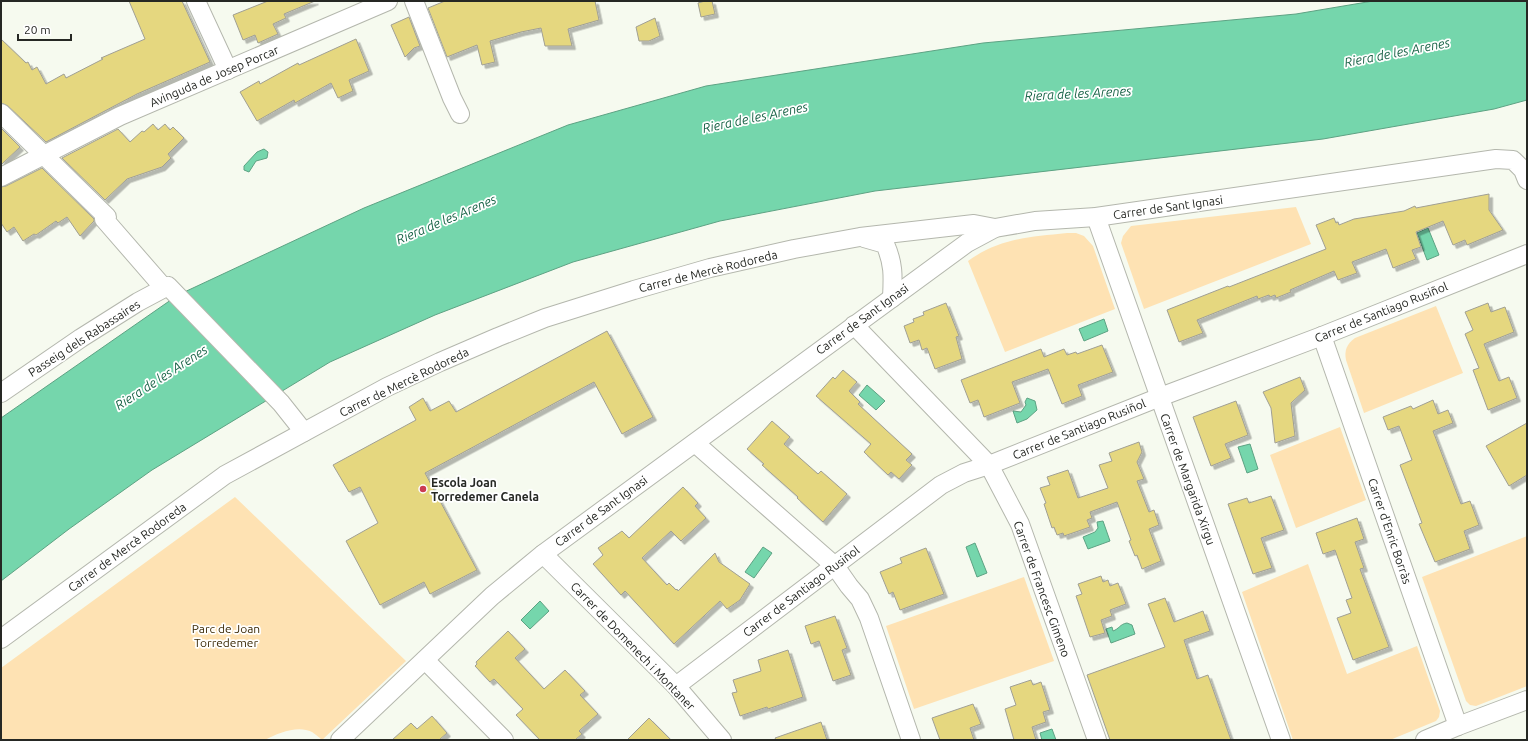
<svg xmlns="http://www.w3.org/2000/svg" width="1528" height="741" font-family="Ubuntu,sans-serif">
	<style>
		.green { fill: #fee2b3 }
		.water { fill: #75d6ac; stroke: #5da283 }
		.building { fill: #e5d77f; stroke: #a09f94; filter: url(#shadow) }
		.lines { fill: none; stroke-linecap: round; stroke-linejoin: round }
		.street-casing { stroke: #b4b7ad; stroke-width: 20 }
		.street { stroke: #fff; stroke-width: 18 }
		.poi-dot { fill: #cb3b51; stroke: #fff; stroke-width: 1.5 }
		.labels { text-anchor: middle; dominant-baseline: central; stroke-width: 3.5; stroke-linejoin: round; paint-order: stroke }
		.street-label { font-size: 12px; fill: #262824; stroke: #fff }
		.poi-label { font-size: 12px; font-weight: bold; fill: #262824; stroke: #fff; text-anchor: start }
		.park-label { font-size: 12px; fill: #3b2905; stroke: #fff }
		.water-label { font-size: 13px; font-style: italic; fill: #1a6448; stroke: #fff }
	</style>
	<defs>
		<filter id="shadow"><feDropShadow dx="3.5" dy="3.5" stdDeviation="0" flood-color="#0004"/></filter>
	</defs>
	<rect width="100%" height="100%" fill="#f6faef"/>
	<!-- green -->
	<g class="green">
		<path d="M1296,207L1311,244L1144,309L1121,243L1123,236L1131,226Z"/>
		<path d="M1067,233H1076L1084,236L1093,246L1115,309L1005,352L968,261C1000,238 1029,237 1067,233Z"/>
		<path d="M1436,306L1463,373L1364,413L1346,360C1344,350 1347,344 1355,338Z"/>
		<path d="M1340,427L1366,500L1296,528L1270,455Z"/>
		<path d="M235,497L406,661L322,740C319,737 315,734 312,732C298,725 278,733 265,740H1V668Z"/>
		<path d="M1527,536V686L1476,706L1470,705L1466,701L1422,577Z"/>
		<path d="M1308,564L1347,674L1417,646L1440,711L1439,717L1436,721L1390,740H1293L1242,592Z"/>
		<path d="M1024,577L1054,661L914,709L886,626Z"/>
	</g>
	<!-- water -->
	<g class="water">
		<path d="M1373,1H1527V100L1494,109L1323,139L875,191L720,221L573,262L435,315L330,362L152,470L69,529L1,581V418L178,295L364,208L568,125L706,86L983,43L1296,14Z"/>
		<path d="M264,149L268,152L267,158L256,161L249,172L244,170V166L257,152Z"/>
		<path d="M1428,228L1439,255L1427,260L1417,233Z"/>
		<path d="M1104,319L1108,331L1084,341L1079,329Z"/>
		<path d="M867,385L885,401L876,410L859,395Z"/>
		<path d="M1027,398L1035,401L1037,410L1027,419L1017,423L1013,411L1021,412L1026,405L1025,402Z"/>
		<path d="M1250,444L1258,469L1247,473L1238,447Z"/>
		<path d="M1103,521L1110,541L1088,549L1083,537L1095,532L1098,528L1097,522Z"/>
		<path d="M975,543L987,573L977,577L966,547Z"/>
		<path d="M763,547L772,553L754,578L745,572Z"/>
		<path d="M540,601L549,611L530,629L521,620Z"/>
		<path d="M1127,623L1132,625L1135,634L1111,643L1106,629L1112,627L1113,631C1119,629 1120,624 1127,623Z"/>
		<path d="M1052,729L1056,740H1042L1040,733Z"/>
	</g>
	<!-- building -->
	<g class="building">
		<path d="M129,1H182L210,62L137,94L46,142L8,106L1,103V39L26,63L28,62L32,70L37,67L46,84L64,74L66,78L103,59L101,58L145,39Z"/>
		<path d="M268,1H315L284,14L286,18L273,24L278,34L258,43L255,35L243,40L233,15Z"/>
		<path d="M445,1H595L599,20L568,29L572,46H545L541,28L521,32L490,41L495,62L482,65L477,45L447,57L428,8Z"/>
		<path d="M705,1H712L715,14L701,17L698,3Z"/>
		<path d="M409,17L420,46L414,48L405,57L391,25Z"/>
		<path d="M655,18L660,36L649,41H639L636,27Z"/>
		<path d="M356,39L369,71L349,80L353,91L338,98L331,83L295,103L294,100L257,121L240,92L259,81L260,84L298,63L299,65Z"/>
		<path d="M153,124L158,130L165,124L170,130L173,127L184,138L168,154L171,158L162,167L127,179L105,200L62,158L118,129L130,142L142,131L144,132Z"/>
		<path d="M1,128L20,147L1,165Z"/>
		<path d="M42,168L94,219V221L80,236L67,217L58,223L56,221L36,235L34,234L23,241L14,227L7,232L1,223V187L6,186Z"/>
		<path d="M1489,194V210L1503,230L1467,245L1465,240L1453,245L1443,221L1416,232L1421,247L1412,250L1416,259L1393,268L1386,249L1352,262L1357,273L1338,280L1334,271L1290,290L1291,292L1276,298L1275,295L1270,297L1269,295L1258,299L1257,296L1197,320L1203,333L1179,342L1167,310L1228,286L1229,287L1326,249L1316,225L1334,218L1336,223L1338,222L1339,225L1354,219L1404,211L1415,206L1416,208Z"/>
		<path d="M946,303L959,336L956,337L962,359L935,369L927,348L922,350L919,340L910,343L904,326L914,322L913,319L924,315L923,312Z"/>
		<path d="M1488,303L1491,312L1505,307L1514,332L1484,344L1499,381L1509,377L1517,398L1488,410L1473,370L1479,368L1465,334L1473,330L1465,312Z"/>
		<path d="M607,331L653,417L622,434L594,382L425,473L477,570L430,594L424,582L380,605L346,541L378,523L360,487L349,492L333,465L416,420L409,407L423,398L430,411L449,401L456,412Z"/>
		<path d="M1102,345L1113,372L1078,385L1082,396L1062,404L1048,369L1012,382L1020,403L984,417L978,400L970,403L961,380L1041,349L1044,357L1064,349L1067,355L1076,352L1077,354Z"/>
		<path d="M843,370L857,382L849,391L860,402L858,404L912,454L906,460L912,465L899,479L891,472L888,475L864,452L871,444L816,396L833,377L835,379Z"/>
		<path d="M1300,377L1305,390L1291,403L1295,436L1275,443L1271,408L1263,392Z"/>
		<path d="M1433,400L1438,414L1448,410L1453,423L1433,431L1461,504L1470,501L1479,525L1464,531L1470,549L1435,562L1419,524L1422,523L1400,465L1412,460L1399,426L1388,430L1383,417L1411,406L1413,409Z"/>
		<path d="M1236,401L1248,435L1225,444L1231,458L1211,466L1193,417Z"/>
		<path d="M772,421L790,437L784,444L818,474L821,471L847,494L823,522L797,498L798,497L762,465L764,464L747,449Z"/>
		<path d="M1527,423V475L1509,486L1486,446Z"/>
		<path d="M1139,442L1142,452L1137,462L1144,479L1137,481L1149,512L1154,510L1159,525L1149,529L1161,561L1142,569L1137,555L1135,556L1129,541L1131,540L1117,502L1090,512L1092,518L1087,520L1090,527L1064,536L1063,533L1057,535L1054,527L1052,528L1044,504L1046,503L1040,488L1050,485L1047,477L1068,470L1078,498L1108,488L1099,465L1112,461L1109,453Z"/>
		<path d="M683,487L698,503L695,506L706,518L681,541L671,531L642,558L667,585L669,583L676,590L677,589L678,591L715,553L719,562L750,584L740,600L727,609L720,601L674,644L625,591L621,595L593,564L603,555L598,548L622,531L629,538Z"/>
		<path d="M1271,496L1284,530L1261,538L1272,568L1253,574L1228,504L1247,498L1249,503Z"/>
		<path d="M1357,518L1364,539L1355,542L1364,568L1360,569L1389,647L1353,660L1337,618L1351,613L1346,600L1352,598L1335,550L1323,554L1316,533Z"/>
		<path d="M926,548L944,594L900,610L893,592L889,594L880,572L902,563L900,558Z"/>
		<path d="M1101,576L1103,582L1108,580L1110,586L1118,583L1126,604L1110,610L1112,616L1101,620L1105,633L1090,637L1076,596L1082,594L1078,584Z"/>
		<path d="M1165,598L1174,622L1203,611L1210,631L1184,640L1197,679L1208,675L1231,740H1110L1087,675L1165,647L1148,604Z"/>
		<path d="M835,616L847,648L842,650L851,675L833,681L819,641L811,644L805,626Z"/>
		<path d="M508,631L525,649L515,658L544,689L565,670L585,691L580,695L598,714L579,731L582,734L575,740H540L516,715L523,709L494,679L490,682L475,666L477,664L476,662Z"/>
		<path d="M788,650L803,697L768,709L767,707L740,716L732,693L737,692L733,680L761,671L758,660Z"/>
		<path d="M1031,680L1033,685L1041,682L1050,710L1043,712L1046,722L1032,727L1036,740H1014L1005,709L1016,705L1010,687Z"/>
		<path d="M973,704L981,724L970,728L974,740H940L932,718Z"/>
		<path d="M432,716L447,733L439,740H392L411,723L417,729Z"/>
		<path d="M649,718L671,740H627Z"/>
		<path d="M821,722L827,740H776L775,738Z"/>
	</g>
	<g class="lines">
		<defs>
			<g id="street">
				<path d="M196,1L228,70"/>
				<path d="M414,1L452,98L460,114"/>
				<path d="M1,113L107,217L104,219L164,288"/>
				<path d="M1,177L120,116L388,1"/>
				<path d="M1096,217L1281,740"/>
				<path d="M864,238L885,244C894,264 893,277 892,298"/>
				<path d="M854,325L989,465L1020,524L1097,740"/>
				<path d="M1322,336L1458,726"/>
				<path d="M1,393L81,338L138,302L168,286L281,403L304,432"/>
				<path d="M695,443L835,566L849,586L860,599L869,618L911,740"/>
				<path d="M543,554L676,686L722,740"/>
				<path d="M1,639L225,475L387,387L440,362L498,337L545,318L634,290L710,268L794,249L860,237L974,224L995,228"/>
				<path d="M425,660L504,740"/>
				<path d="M676,686L941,485L964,473L989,465L1160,397L1322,336L1527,254"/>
				<path d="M340,740L492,596L543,554L967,243L995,228L1035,221L1096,217L1496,159L1513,160L1523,170L1527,180"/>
				<path d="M1425,740L1458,726L1527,700"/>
			</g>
		</defs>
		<!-- street casing -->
		<use href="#street" class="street-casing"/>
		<!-- street -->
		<use href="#street" class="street"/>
	</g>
	<!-- markers -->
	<circle class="poi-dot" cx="423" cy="489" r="4"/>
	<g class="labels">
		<!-- street labels -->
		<g class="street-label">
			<text transform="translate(214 76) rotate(-23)">Avinguda de Josep Porcar</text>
			<text transform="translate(1168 207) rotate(-8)">Carrer de Sant Ignasi</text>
			<text transform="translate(708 271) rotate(-14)">Carrer de Mercè Rodoreda</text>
			<text transform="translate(1381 312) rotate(-22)">Carrer de Santiago Rusiñol</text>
			<text transform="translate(862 319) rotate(-36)">Carrer de Sant Ignasi</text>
			<text transform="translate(84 338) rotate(-33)">Passeig dels Rabassaires</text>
			<text transform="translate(404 382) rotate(-26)">Carrer de Mercè Rodoreda</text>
			<text transform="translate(1079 429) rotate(-22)">Carrer de Santiago Rusiñol</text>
			<text transform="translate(1188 479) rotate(70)">Carrer de Margarida Xirgu</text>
			<text transform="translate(601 511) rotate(-36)">Carrer de Sant Ignasi</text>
			<text transform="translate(1390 531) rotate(71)">Carrer d'Enric Borràs</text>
			<text transform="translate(127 547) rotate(-36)">Carrer de Mercè Rodoreda</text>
			<text transform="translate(1042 589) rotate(70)">Carrer de Francesc Gimeno</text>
			<text transform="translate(801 591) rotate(-37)">Carrer de Santiago Rusiñol</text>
			<text transform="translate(633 646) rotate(46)">Carrer de Domenech i Montaner</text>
		</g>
		<!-- poi labels -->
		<g class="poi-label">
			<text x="431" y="482">Escola Joan<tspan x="431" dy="14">Torredemer Canela</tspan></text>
		</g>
		<!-- park labels -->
		<g class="park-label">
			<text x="226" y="628">Parc de Joan<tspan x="226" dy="14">Torredemer</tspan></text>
		</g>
		<!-- water labels -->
		<g class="water-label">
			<text transform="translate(1397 52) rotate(-11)">Riera de les Arenes</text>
			<text transform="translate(1078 93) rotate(-3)">Riera de les Arenes</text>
			<text transform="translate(755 117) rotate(-12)">Riera de les Arenes</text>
			<text transform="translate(446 219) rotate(-23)">Riera de les Arenes</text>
			<text transform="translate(161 377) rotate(-33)">Riera de les Arenes</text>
		</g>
	</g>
	<!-- border -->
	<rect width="1528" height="741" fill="none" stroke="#262824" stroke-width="4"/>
	<!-- scale -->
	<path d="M18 34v6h53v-6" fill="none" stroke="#262824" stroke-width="2"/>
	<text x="24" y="34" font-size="12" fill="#262824" stroke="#ffffff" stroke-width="3" paint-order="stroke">20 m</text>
</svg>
